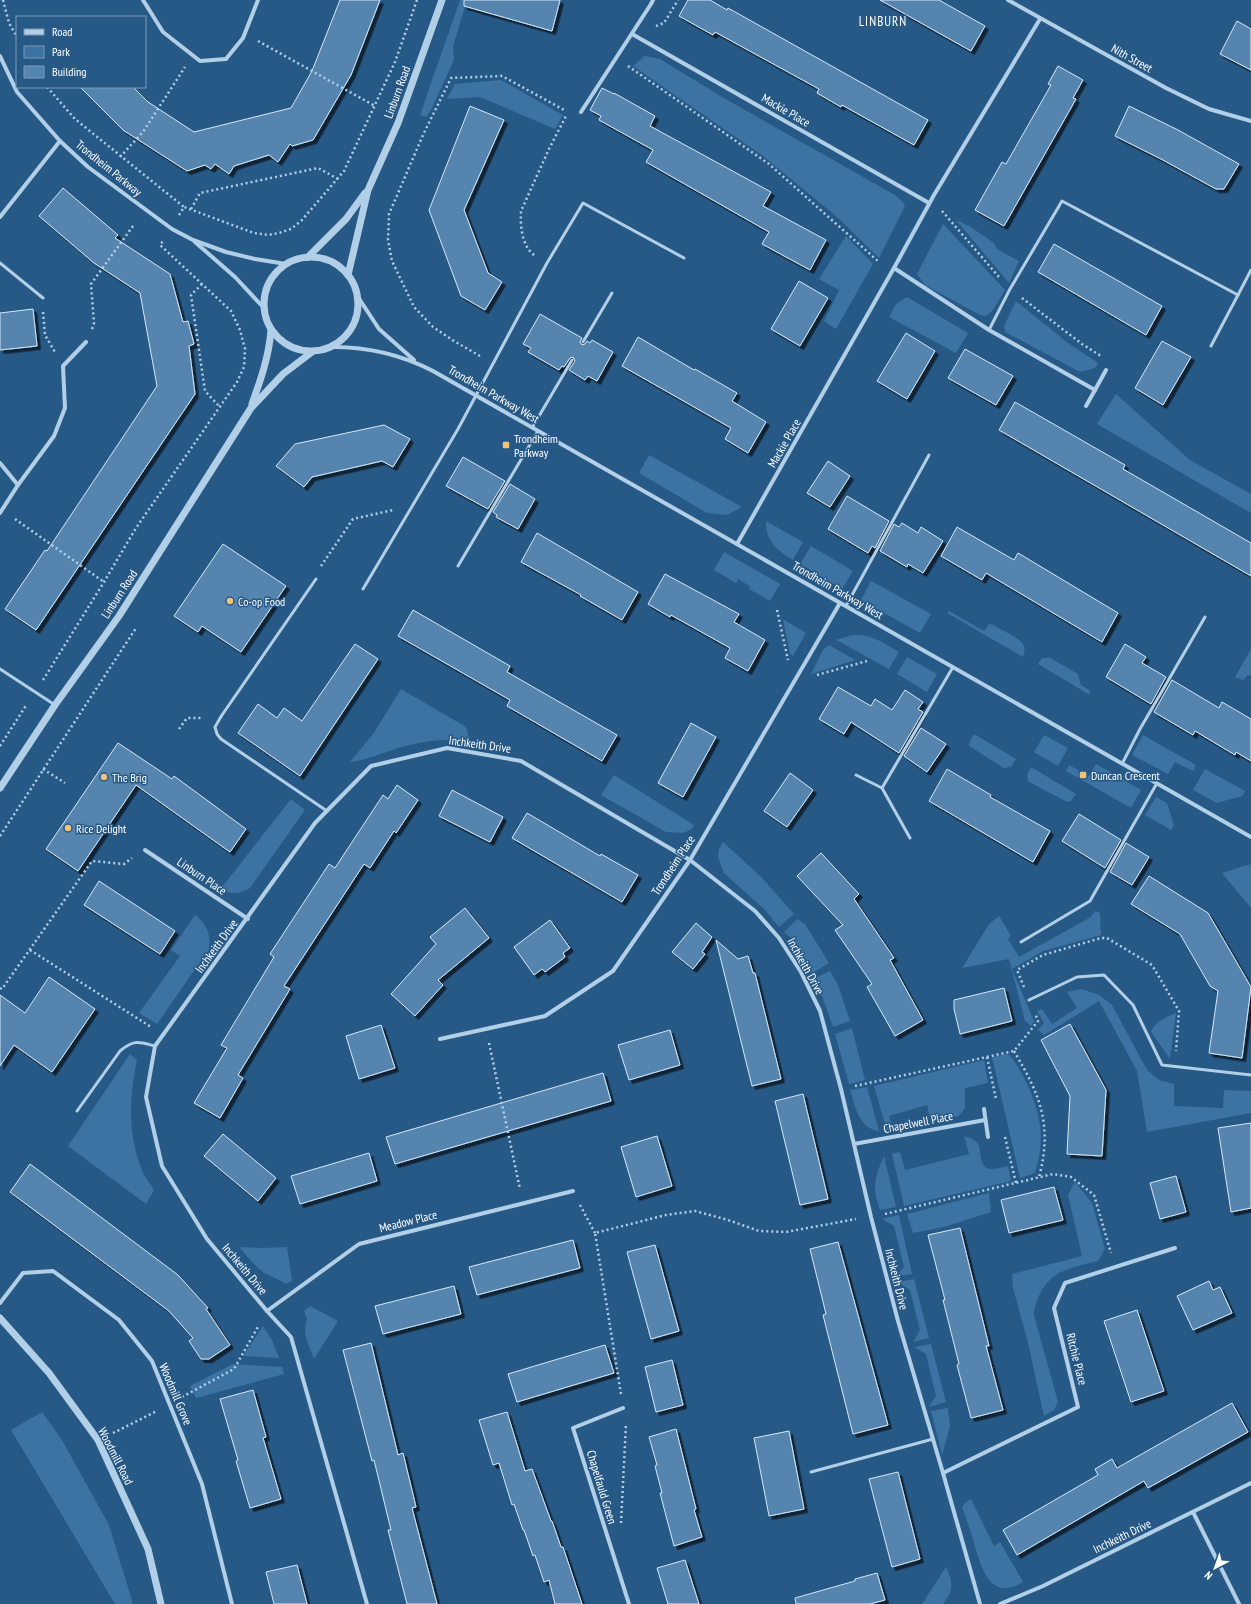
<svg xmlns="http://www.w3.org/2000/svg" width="1251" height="1604" font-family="'PT Sans Narrow',sans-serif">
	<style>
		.green { fill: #3c73a2 }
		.building { fill: #5485af; stroke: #d6e8f6; filter: url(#shadow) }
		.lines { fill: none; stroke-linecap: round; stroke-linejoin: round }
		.path { stroke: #b2cfe8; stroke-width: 2.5; stroke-dasharray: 2 3; stroke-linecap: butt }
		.service { stroke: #b2cfe8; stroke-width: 3 }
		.minor { stroke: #b2cfe8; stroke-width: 4 }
		.tertiary { stroke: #b2cfe8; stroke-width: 7 }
		.poi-dot { fill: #f0c378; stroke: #275986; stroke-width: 1.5 }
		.labels { text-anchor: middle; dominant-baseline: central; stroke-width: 3; stroke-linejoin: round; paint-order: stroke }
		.street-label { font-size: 12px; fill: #fff; stroke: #275986 }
		.poi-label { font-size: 12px; fill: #fff; stroke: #275986; text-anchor: start }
		.neighbourhood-label { font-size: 13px; letter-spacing: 1px; fill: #fff; stroke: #275986 }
	</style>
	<defs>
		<filter id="shadow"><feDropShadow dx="3.5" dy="3.5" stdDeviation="0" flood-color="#0009"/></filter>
	</defs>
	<rect width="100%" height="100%" fill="#275986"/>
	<!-- green -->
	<g class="green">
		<path d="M460,0H467L453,46L454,60L431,110L426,117L420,115Z"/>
		<path d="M645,56L660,59L722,97L895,195L903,202L905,206L879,258L837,217L763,156L633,66Z"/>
		<path d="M501,80L563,115L555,129L480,97L447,99L455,84Z"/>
		<path d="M956,220L969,226L994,243L997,249L1019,261L1009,283Z"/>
		<path d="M943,224L1005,290L993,310L986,316L980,315L925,285L917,274Z"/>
		<path d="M846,236L873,264L836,329L824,321L839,290L819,279Z"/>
		<path d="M907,297L968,333L956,353L889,317L896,304Z"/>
		<path d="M1016,301L1068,343L1098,363L1095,368L1080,372L1005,332L1004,326Z"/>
		<path d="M1116,394L1190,460L1251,494V513L1097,424Z"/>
		<path d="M649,455L742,507L727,515L707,513L639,473Z"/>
		<path d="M766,521L803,542L793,560C777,551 765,540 766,521Z"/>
		<path d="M811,546L853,571L842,589L800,564Z"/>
		<path d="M724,552L780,584L770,601L749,589L751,587L738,579L736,583L714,570Z"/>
		<path d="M871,581L931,614L920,633L861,600Z"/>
		<path d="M949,611L984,631L989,624L993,625C1001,630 1018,637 1023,644C1026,648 1024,653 1023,657L947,613Z"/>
		<path d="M783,619L806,633L793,656L790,654Z"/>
		<path d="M852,635C872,634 882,642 899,652L889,669L836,640Z"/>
		<path d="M829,645L855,660L811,674L823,650Z"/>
		<path d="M1251,649V676L1248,675L1243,680L1235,677Z"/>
		<path d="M907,657L937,674L927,692L897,674Z"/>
		<path d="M1042,658H1050L1078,674L1081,685L1089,690L1090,695L1038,664Z"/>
		<path d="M401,689L466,727L470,740C446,738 421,741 398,748C382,753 367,760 350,762L373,734Z"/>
		<path d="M974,734L1016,759L1011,767L1004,768L969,746L970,741Z"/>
		<path d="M1044,735L1068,748L1058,766L1034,752Z"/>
		<path d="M1143,735L1196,765L1193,771L1175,762L1168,774L1132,755Z"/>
		<path d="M1096,764L1141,790L1131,808L1066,771L1069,765L1089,776Z"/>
		<path d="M1031,767L1076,794L1071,801L1067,802L1033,784L1028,781L1027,774Z"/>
		<path d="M1205,769L1245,791L1242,796L1217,803L1193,790Z"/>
		<path d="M614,775L694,825L692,829L683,833L666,832L601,795Z"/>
		<path d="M1156,797L1167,803L1174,825L1171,830L1145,815Z"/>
		<path d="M291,799L305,810L250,888C240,895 231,893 219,891Z"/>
		<path d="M723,842L761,877L794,914L779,927L765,910L724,873L718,857L719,849Z"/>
		<path d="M1251,864V908L1222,873Z"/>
		<path d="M1095,911L1100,913L1101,935L1043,951L1012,969L1034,1021L1031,1026L1025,1021L1009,959L962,968L989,924L999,916L1011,936L1008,939L1019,957L1091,917Z"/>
		<path d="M195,915C207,925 211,934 209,949L157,1024L139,1013L180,956L171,950Z"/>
		<path d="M797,919L805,924L829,963L811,974L791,938L784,932Z"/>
		<path d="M830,971L838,985L850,1021L833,1027L822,996L813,979Z"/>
		<path d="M1082,989L1099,995L1112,1005L1147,1070L1159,1080L1174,1084V1106L1223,1108L1224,1090L1251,1091V1113L1147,1132L1137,1071L1099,1001L1044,1035L1038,1030L1044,1023L1037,1011L1042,1009L1052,1024L1077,1008L1067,992Z"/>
		<path d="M1176,1013L1170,1059L1151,1032C1154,1022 1167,1017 1176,1013Z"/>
		<path d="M852,1028L865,1080L849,1084L835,1034Z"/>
		<path d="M130,1054L137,1060C129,1099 128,1131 141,1168C144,1176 150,1183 154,1190L146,1204L68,1146Z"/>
		<path d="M1008,1054C1017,1063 1022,1074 1028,1086C1042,1118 1045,1139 1035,1173L1020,1178L992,1057Z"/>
		<path d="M984,1060L988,1083L965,1088V1108L959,1116L931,1123L927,1105L889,1116L894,1133L887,1131L874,1086Z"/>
		<path d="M867,1087L879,1131C859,1129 855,1106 850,1090Z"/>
		<path d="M964,1136C969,1138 976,1139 978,1144C982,1152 978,1167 991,1169C996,1169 1003,1167 1008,1166L1011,1181L904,1206L892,1154L900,1152L905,1170L969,1154Z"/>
		<path d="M884,1156L896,1207L880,1210C872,1187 874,1178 884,1156Z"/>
		<path d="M1075,1182L1092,1203L1105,1249L1098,1261C1086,1264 1066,1268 1056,1275C1043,1283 1035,1301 1034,1315L1058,1402L1054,1410L1044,1416L1028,1343L1013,1288L1012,1274L1082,1256L1068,1195Z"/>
		<path d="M989,1193L991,1212L944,1227L913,1233L907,1214Z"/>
		<path d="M899,1215L912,1274L895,1277L904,1267L894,1226L882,1219Z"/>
		<path d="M239,1247L262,1248L287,1247L292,1281L286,1284C279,1279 274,1278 266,1274C256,1268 247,1256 239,1247Z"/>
		<path d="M914,1279L929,1338L913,1342L920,1330L910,1290L898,1282Z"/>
		<path d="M310,1306L338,1321L314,1359C309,1345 302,1334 307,1319L304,1311Z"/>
		<path d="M263,1326L272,1340L279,1358L243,1356Z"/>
		<path d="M931,1344L946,1402L929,1407L936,1396L926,1354L914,1347Z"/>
		<path d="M233,1364L282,1367L284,1374L196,1398L190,1386Z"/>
		<path d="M948,1408L950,1426L942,1455L931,1411Z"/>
		<path d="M42,1412L62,1440L109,1525L133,1604H115L11,1430Z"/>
		<path d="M971,1499L994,1546L1000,1542L1023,1582C990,1602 981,1568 974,1543C970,1531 967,1519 962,1507L965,1503Z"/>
		<path d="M946,1567C953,1583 954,1590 943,1604H922Z"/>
	</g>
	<!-- building -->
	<g class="building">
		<path d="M340,0H380L351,75L313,140L292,146L290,144L278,162L269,155L234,166L229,174L215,164L211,169L205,165L187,171L123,130L80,87H133L148,102L194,132L291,108L312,71Z"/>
		<path d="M464,0H560L552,31L464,6Z"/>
		<path d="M688,0H710L727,10L728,8L928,120L914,145L842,105L841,107L817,93L819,89L715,32L713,35L679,16Z"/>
		<path d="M880,0H939L985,26L971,51Z"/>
		<path d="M1237,21L1251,29V70L1220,54Z"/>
		<path d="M1058,66L1083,80L1073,98L1076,99L1004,226L975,210L1002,162L1006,164L1051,85L1048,84Z"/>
		<path d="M602,88L614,94V93L655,116L650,126L771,192L763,206L826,240L810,270L762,244L769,232L646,162L653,150L599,120L601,116L590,110Z"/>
		<path d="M470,106L504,120L464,210L488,273L502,282L485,310L461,296L429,210Z"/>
		<path d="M1129,106L1178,130L1239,164L1224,189H1216L1161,159L1115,136Z"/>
		<path d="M63,188L118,235L115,238L170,274L183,322L188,321L194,344L189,346L195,394L36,630L5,609L45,550L47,551L157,386L140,293L94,263L39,216Z"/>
		<path d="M1054,244L1162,306L1146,335L1038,272Z"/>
		<path d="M799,281L828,298L800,346L771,329Z"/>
		<path d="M33,309L37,346L0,350V313Z"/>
		<path d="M540,314L582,338L580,342L582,345L585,344L587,341L590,343L592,340L613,352L597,381L588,376L585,380L569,370L575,361L573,357L570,358L564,367L562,366L559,370L528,352L531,348L523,344Z"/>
		<path d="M906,333L935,351L907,399L877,381Z"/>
		<path d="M638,337L694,370L695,369L737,393L732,401L766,422L748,453L725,439L731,428L622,366Z"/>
		<path d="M1162,341L1191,357L1163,405L1135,388Z"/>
		<path d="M965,349L1013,376L996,405L948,378Z"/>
		<path d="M1015,402L1125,465L1123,469L1251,543V576L999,430Z"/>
		<path d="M384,425L410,439L393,467L382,461L312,477L304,487L276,466L295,444Z"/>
		<path d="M463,457L505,481L488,509L446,486Z"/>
		<path d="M828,461L850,476L830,507L807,493Z"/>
		<path d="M510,484L535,499L518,529L496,517L497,515L493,512Z"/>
		<path d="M847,496L889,521L875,548L872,546L868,553L828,529Z"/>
		<path d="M902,523L918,533L921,527L943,541L923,573L908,564L907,567L880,551L894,524L899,527Z"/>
		<path d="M957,527L1014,560L1018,553L1118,613L1102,642L986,573L982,580L941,556Z"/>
		<path d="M537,533L638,592L622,620L580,596L581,595L521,562Z"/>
		<path d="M223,544L286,586L241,652L202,626L198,632L174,616Z"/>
		<path d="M665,574L739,614L734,622L765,640L748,671L725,658L730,648L671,615L670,617L648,604Z"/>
		<path d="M413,610L510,666L507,672L617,735L602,761L507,706L510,700L398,636Z"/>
		<path d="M355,644L378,659L300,776L238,733L258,704L277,718L284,708L302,721Z"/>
		<path d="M1125,644L1146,657L1142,663L1166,677L1151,704L1106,677Z"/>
		<path d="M1172,680L1219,708L1222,702L1251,719V761L1236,752L1235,755L1195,731L1193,735L1154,712Z"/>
		<path d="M838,687L871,706L875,699L892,710L905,690L923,702L918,709L923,712L899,753L851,722L844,734L819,719Z"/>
		<path d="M691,723L716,737L683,797L658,783Z"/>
		<path d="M921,728L946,744L927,772L904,756Z"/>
		<path d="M118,743L172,779L174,776L246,829L230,852L136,785L78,871L46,849Z"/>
		<path d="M947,769L991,795L990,797L1050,831L1033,862L929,801Z"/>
		<path d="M790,773L813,790L787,827L764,811Z"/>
		<path d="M397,785L418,800L396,833L394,831L370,868L364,864L284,986L290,989L238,1075L243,1078L220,1118L194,1103L227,1048L221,1045L274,957L270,954L329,864L335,868L383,795L388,799Z"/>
		<path d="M452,790L503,817L490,842L439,816Z"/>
		<path d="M527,813L600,856L601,854L638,875L622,902L512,838Z"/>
		<path d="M1079,814L1121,840L1105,868L1062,841Z"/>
		<path d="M1126,843L1149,857L1132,885L1110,872Z"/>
		<path d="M821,853L859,894L854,899L894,958L890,960L923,1020L895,1036L867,987L872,984L835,930L843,925L797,876Z"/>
		<path d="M1149,876L1208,913L1251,987L1242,1058L1209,1053L1218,991L1210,986L1180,934L1131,904Z"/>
		<path d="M99,881L175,931L160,954L84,905Z"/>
		<path d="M465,908L489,938L438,980L443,985L415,1016L391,994L436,944L430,937Z"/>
		<path d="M550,920L570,948L563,953L565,957L545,972L542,969L534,975L514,947Z"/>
		<path d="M696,923L712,937L702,952L705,954L693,969L672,952Z"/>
		<path d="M716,940L738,959L748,956L753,973H755L781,1079L752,1086Z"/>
		<path d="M49,977L95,1009L52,1072L14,1045L0,1066V995L25,1013Z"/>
		<path d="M1004,988L1012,1021L960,1034L954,1009V1000Z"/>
		<path d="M1070,1024L1106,1090L1102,1156L1067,1154L1070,1096L1041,1040Z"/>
		<path d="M381,1025L395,1068L359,1079L346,1036Z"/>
		<path d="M670,1030L680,1065L629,1080L618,1045Z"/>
		<path d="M603,1073L611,1101L395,1164L386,1137Z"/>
		<path d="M803,1094L828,1199L800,1205L775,1101Z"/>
		<path d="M1251,1123V1208L1231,1212L1218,1128Z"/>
		<path d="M223,1134L276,1178L258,1201L204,1156Z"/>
		<path d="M657,1136L672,1186L636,1197L621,1147Z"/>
		<path d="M369,1153L377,1181L300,1204L291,1176Z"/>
		<path d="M30,1164L178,1275L208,1308L206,1309L230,1345L209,1359H201L189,1341L193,1338L169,1311L10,1192Z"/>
		<path d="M1176,1176L1186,1212L1160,1219L1150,1183Z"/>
		<path d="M1054,1187L1063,1220L1009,1233L1001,1200Z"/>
		<path d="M960,1228L989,1346H986L1003,1410L971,1418L957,1365L959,1364L943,1300H945L928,1235Z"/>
		<path d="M573,1240L580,1268L477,1295L469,1267Z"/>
		<path d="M838,1242L888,1425L853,1434L823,1315L826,1314L810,1249Z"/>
		<path d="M655,1245L679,1331L651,1339L627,1252Z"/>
		<path d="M1209,1281L1213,1290L1220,1287L1232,1313L1193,1330L1177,1296Z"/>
		<path d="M454,1286L461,1314L383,1334L375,1306Z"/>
		<path d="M1137,1310L1164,1391L1131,1402L1104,1321Z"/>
		<path d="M371,1343L398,1455L403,1453L416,1507L412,1508L437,1604H407L395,1557L388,1530H391L374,1460L372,1461L343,1350Z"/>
		<path d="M605,1345L614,1373L517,1402L508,1374Z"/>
		<path d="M672,1360L683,1405L656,1412L645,1367Z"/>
		<path d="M253,1390L266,1437L263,1438L281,1499L250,1508L236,1461L238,1460L220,1399Z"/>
		<path d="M1232,1403L1248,1432L1148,1488L1144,1481L1017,1555L1003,1530L1098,1475L1095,1469L1112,1459L1117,1468Z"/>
		<path d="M507,1412L525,1471L532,1469L551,1521H552L561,1547H563L582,1604H555L549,1580L544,1582L535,1555L533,1556L524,1530H523L514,1504L512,1505L499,1463L493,1465L479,1420Z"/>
		<path d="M676,1429L696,1509L694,1510L702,1537L674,1546L660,1493H662L655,1466L657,1465L649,1437Z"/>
		<path d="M789,1431L804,1509L769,1516L754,1438Z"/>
		<path d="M898,1472L920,1559L892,1567L869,1479Z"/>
		<path d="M685,1560L699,1604H668L657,1568Z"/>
		<path d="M297,1565L307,1604H274L266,1572Z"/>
		<path d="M877,1573L885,1600L870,1604H796L795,1598L855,1581V1579Z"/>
	</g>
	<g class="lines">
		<!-- path -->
		<g class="path">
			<path d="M3,0L9,23L17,37"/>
			<path d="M656,26L664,23L678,0"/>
			<path d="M258,41L375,106"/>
			<path d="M628,66L769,164L879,262"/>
			<path d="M47,87L75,119L184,207"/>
			<path d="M120,157L143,132L185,67"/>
			<path d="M191,209L200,193L318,168L338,179"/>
			<path d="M942,211L999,277"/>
			<path d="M179,215L184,207L254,233L268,235L279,233L291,229L302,220L344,171L395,62L417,0"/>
			<path d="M534,255C522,246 520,226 521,211L549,149L566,116"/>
			<path d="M202,284L191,295L205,391L219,406"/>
			<path d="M1022,298L1082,344L1101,356"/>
			<path d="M43,312L45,335L55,352"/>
			<path d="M92,329L94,323L91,284L133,226"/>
			<path d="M480,356L454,341L433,327L414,307L392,261L388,240L389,214L423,135L451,78L502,76L566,111"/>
			<path d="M15,519L104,582"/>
			<path d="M321,566L353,519L393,510"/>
			<path d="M777,610L788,660"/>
			<path d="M817,675L867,661"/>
			<path d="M43,680L104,582L136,528L237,382L244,367L245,349L240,330L231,311L160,245L163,241"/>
			<path d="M179,729L187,718H203"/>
			<path d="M0,746L27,704"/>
			<path d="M43,769L65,783"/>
			<path d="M0,836L136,628"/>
			<path d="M30,950L151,1027"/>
			<path d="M1024,987L1017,970L1043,955L1101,938H1107L1152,965L1179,1011L1176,1051"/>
			<path d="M0,988L2,989L92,861L124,864L132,858"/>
			<path d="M489,1043L520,1189"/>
			<path d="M1014,1051C1040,1095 1053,1125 1039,1177"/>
			<path d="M987,1057L996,1099"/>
			<path d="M855,1086L1014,1051L1038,1021L1035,1013"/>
			<path d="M1005,1137L1016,1183"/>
			<path d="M580,1205L595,1233"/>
			<path d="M885,1214L1053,1174L1071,1177L1094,1195L1111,1253"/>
			<path d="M621,1394L595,1233L666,1215L695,1211L728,1220L759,1231L786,1232L856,1219"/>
			<path d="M182,1397L234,1369L259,1325"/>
			<path d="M113,1433L157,1411"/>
			<path d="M621,1523L626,1424"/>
		</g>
		<!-- service -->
		<g class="service">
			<path d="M0,263L43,298"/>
			<path d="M1238,295L1251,270"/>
			<path d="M989,330L1010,289L1062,201L1238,295L1211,346"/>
			<path d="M583,342L612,293"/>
			<path d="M532,428L572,360"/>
			<path d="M458,566L538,431"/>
			<path d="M316,579L222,715L215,727L217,734L221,739L327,811"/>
			<path d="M363,589L458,429L547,263L583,203L684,258"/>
			<path d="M846,606L929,455"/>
			<path d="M0,669L55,705"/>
			<path d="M1122,764L1140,729L1205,617"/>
			<path d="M856,775L882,788L910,838"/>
			<path d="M882,788L953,667"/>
			<path d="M1021,942L1090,901L1157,783"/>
			<path d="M1029,1000L1077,977L1104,975L1133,1005L1162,1065L1251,1075"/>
			<path d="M77,1111L120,1051C134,1039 139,1042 155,1046"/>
			<path d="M811,1472L933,1439"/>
		</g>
		<!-- minor -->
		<g class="minor">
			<path d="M143,0L163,32L200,61L226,59L243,38L258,0"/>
			<path d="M1008,0L1166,88L1209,109L1251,121"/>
			<path d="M632,34L929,203"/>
			<path d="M0,56L17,92L60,141L88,167L172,229L193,240L226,252L255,259L286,264"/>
			<path d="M581,112L651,4L653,0"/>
			<path d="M0,217L60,141"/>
			<path d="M195,242L235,277L263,307"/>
			<path d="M894,268L989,330L1095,390L1106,370"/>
			<path d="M358,297L379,329L414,360"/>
			<path d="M333,347C367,347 402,355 433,371L1251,837"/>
			<path d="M1086,406L1095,390"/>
			<path d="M0,463L18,485"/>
			<path d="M0,513L18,485L54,436L65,408L63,366L86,342"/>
			<path d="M737,544L894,268L934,195L1040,19"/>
			<path d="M145,850L248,919"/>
			<path d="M440,1039L545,1016L613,971L690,860L840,603"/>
			<path d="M984,1109L988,1137"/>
			<path d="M854,1144L985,1120"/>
			<path d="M0,1303L23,1273L53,1271L119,1320L152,1361L202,1484L232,1604"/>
			<path d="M267,1311L359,1244L573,1191"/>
			<path d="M623,1408L573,1428L629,1604"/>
			<path d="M943,1473L1078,1407L1054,1308L1065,1283L1175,1248"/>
			<path d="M1193,1512L1239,1604"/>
			<path d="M367,1604L291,1337L267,1311L207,1239L162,1166L146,1097L155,1046L315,823L371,766L447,748L521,761L690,860L755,911L779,938L801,972L820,1011L841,1089L871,1217L898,1321L943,1473L980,1604"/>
			<path d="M1000,1604L1043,1586L1251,1483"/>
		</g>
		<!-- tertiary -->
		<g class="tertiary">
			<circle cx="311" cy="304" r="47"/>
			<path d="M308,257L346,219L365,193"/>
			<path d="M348,275L368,190L398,123L442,0"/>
			<path d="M252,404C261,379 269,356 271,330"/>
			<path d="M0,788L55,705L119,616L251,408L283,374L312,352"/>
			<path d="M0,1318L49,1373L98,1440L148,1549L161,1604"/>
		</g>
	</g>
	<!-- markers -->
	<g class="poi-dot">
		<rect x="502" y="441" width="8" height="8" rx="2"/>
		<circle cx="230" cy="601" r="4"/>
		<rect x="1079" y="771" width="8" height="8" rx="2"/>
		<circle cx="104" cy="777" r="4"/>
		<circle cx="68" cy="828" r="4"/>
	</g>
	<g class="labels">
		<!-- street labels -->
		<g class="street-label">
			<text transform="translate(1132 58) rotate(29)">Nith Street</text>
			<text transform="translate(397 92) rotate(-70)">Linburn Road</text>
			<text transform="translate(786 110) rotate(30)">Mackie Place</text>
			<text transform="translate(109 168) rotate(39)">Trondheim Parkway</text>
			<text transform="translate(494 394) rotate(30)">Trondheim Parkway West</text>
			<text transform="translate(784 443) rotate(-60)">Mackie Place</text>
			<text transform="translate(838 590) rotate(30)">Trondheim Parkway West</text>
			<text transform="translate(119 594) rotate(-57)">Linburn Road</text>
			<text transform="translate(480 744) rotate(8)">Inchkeith Drive</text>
			<text transform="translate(673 865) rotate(-57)">Trondheim Place</text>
			<text transform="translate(202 876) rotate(34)">Linburn Place</text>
			<text transform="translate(216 946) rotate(-54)">Inchkeith Drive</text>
			<text transform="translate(806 966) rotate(61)">Inchkeith Drive</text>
			<text transform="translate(918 1122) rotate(-11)">Chapelwell Place</text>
			<text transform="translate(408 1221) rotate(-14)">Meadow Place</text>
			<text transform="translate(245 1269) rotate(50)">Inchkeith Drive</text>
			<text transform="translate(897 1279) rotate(76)">Inchkeith Drive</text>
			<text transform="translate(1077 1359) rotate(76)">Ritchie Place</text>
			<text transform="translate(176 1394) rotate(67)">Woodmill Grove</text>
			<text transform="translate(116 1456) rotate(63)">Woodmill Road</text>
			<text transform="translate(602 1487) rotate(73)">Chapelfauld Green</text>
			<text transform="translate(1122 1536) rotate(-26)">Inchkeith Drive</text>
		</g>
		<!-- poi labels -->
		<g class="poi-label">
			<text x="514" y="438">Trondheim<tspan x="514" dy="14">Parkway</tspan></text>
			<text x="238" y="601">Co-op Food</text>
			<text x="1091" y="775">Duncan Crescent</text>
			<text x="112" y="777">The Brig</text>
			<text x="76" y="828">Rice Delight</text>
		</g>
		<!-- neighbourhood labels -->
		<g class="neighbourhood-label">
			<text x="883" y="21">LINBURN</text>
		</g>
	</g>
	<!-- legend -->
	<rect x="16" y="16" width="130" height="72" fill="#275986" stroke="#7d9bb6"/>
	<rect x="24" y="29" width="20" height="6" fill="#b2cfe8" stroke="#7d9bb6"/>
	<text x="52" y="36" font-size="12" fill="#ffffff">Road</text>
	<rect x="24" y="46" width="20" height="12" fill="#3c73a2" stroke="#7d9bb6"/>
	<text x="52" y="56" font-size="12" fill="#ffffff">Park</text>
	<rect x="24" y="66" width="20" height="12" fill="#5485af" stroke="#7d9bb6"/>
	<text x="52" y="76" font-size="12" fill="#ffffff">Building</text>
	<!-- north arrow -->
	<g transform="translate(1215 1568) rotate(221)" stroke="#275986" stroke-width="3" paint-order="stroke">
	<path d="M0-3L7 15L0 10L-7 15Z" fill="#ffffff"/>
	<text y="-6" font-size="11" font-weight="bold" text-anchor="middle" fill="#ffffff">N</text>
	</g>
</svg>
